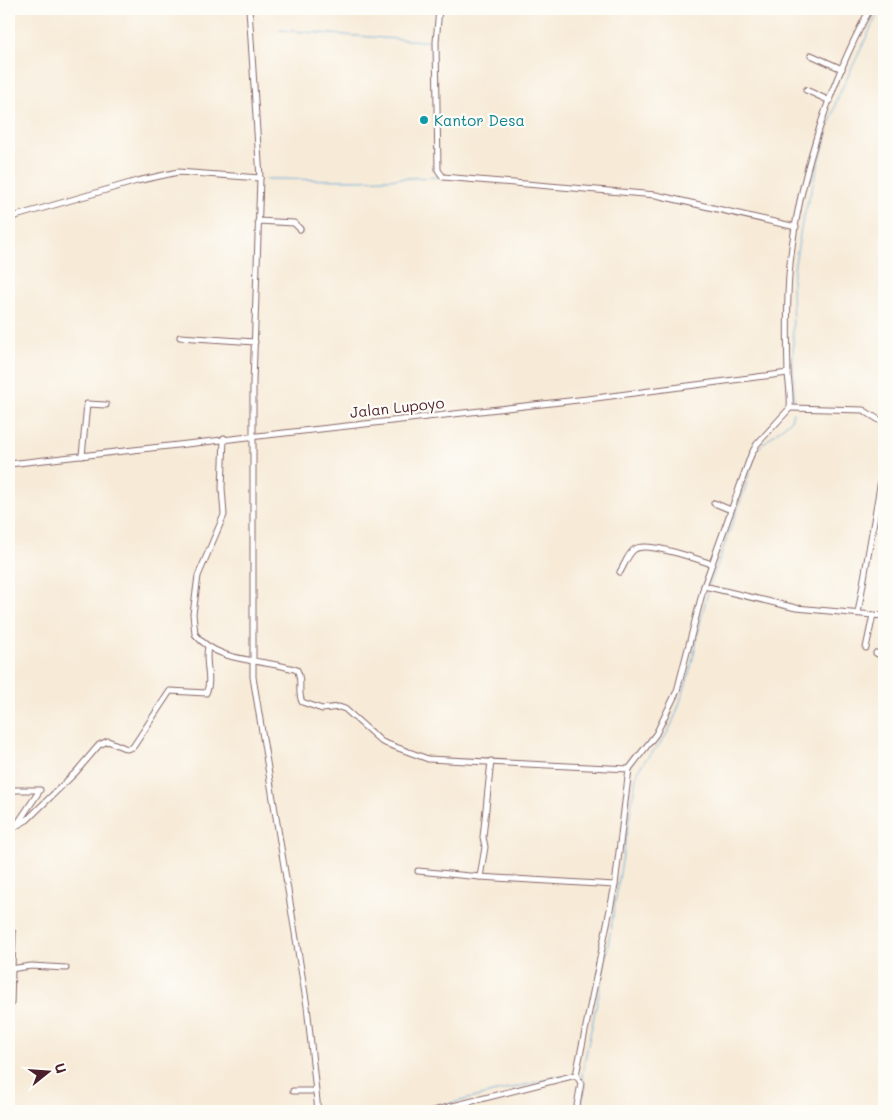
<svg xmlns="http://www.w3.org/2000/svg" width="893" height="1120" font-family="Mali,sans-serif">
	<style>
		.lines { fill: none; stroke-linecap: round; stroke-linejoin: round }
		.stream { stroke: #62a6d7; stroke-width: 1 }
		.minor-casing { stroke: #876668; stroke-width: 7 }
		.minor { stroke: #fff; stroke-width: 5 }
		.culture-dot { fill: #0f9aa8; stroke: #fdfcf7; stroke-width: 2 }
		.labels { text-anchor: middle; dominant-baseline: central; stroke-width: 4.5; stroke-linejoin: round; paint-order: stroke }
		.culture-label { font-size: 15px; fill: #0d838f; stroke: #fdfcf7; text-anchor: start }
		.street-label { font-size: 15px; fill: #4a1f2b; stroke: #fdfcf7 }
	</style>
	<rect width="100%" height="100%" fill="#fdfcf7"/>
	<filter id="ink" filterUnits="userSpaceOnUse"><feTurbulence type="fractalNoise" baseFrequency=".02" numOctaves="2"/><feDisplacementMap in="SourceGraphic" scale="10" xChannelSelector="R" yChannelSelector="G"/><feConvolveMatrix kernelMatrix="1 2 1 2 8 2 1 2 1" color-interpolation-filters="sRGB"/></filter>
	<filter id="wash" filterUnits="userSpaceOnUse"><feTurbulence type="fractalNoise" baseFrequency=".0096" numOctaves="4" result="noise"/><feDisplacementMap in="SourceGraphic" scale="20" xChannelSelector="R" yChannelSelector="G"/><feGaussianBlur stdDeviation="1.12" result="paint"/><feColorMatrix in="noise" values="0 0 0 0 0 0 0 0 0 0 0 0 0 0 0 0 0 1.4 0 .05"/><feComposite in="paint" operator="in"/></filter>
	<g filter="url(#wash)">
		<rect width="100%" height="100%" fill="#f7ebd8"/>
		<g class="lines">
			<!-- stream -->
			<g class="stream">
				<path d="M279,30L435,42"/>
				<path d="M266,179L357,180L439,177"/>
				<path d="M794,405L792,281L802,223L837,99L880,9"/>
				<path d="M756,450L791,420L793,412"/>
				<path d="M710,585L744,491L755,454"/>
				<path d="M419,1111L562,1076"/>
				<path d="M580,1111L585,1088L582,1074L605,963L636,777C641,760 655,752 665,737C673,724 679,705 684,690C696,657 698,622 709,589"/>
			</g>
		</g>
	</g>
	<g filter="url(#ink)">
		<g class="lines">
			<defs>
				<g id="minor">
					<path d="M249,9L260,178L253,383V677L307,1006L318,1111"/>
					<path d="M439,9L436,42L438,170L443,177L656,195L796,227"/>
					<path d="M811,55L842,69"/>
					<path d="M806,90L830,101"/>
					<path d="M9,218L137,181L178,172L260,178"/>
					<path d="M258,221L294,223L300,229"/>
					<path d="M180,337L255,342"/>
					<path d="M790,408L863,410L884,423"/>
					<path d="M224,438L222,488L224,515L198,576L193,614L195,634C219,665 264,658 297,670C303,680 297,692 302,702L322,709L339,707L345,709L382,742L428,759L629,769"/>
					<path d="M82,456L87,404L106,405"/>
					<path d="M9,464L596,398L788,373"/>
					<path d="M714,503L731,510"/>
					<path d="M620,572C624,566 628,553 635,549C647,541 697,559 712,564"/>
					<path d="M704,586L796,608L884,616"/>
					<path d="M858,613L884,463"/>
					<path d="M866,648L873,615"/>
					<path d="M876,653L884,657"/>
					<path d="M9,790H40L16,826"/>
					<path d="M9,826H16L27,820L76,772L99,745L108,741L127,749L133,747L170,691L206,693C213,680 204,662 208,647"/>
					<path d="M418,871L480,877L485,847L483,837L491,761"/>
					<path d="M480,877L615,885"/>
					<path d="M10,969L31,966L66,968"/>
					<path d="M11,1004L13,933"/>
					<path d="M293,1091H315"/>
					<path d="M433,1111L576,1075L615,885L629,769L656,734L677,691L704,586L751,455L757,444L790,408C791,396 789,385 788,374C787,342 787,307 789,275C796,187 828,86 870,9"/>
					<path d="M576,1111L581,1083L576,1075"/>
				</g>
			</defs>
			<!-- minor casing -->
			<use href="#minor" class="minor-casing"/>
			<!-- minor -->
			<use href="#minor" class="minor"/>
		</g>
	</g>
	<!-- markers -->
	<circle class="culture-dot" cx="424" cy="120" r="5"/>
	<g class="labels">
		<!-- culture labels -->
		<g class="culture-label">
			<text x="434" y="120">Kantor Desa</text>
		</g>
		<!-- street labels -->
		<g class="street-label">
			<text transform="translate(397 407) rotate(-6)">Jalan Lupoyo</text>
		</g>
	</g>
	<!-- margin -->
	<rect width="893" height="1120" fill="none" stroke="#fdfcf7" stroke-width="30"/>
	<!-- north arrow -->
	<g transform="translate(48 1072) rotate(73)" stroke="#fdfcf7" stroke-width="4" paint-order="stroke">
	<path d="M0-4L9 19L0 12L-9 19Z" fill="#4a1f2b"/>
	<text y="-8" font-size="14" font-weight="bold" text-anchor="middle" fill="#4a1f2b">U</text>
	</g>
</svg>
